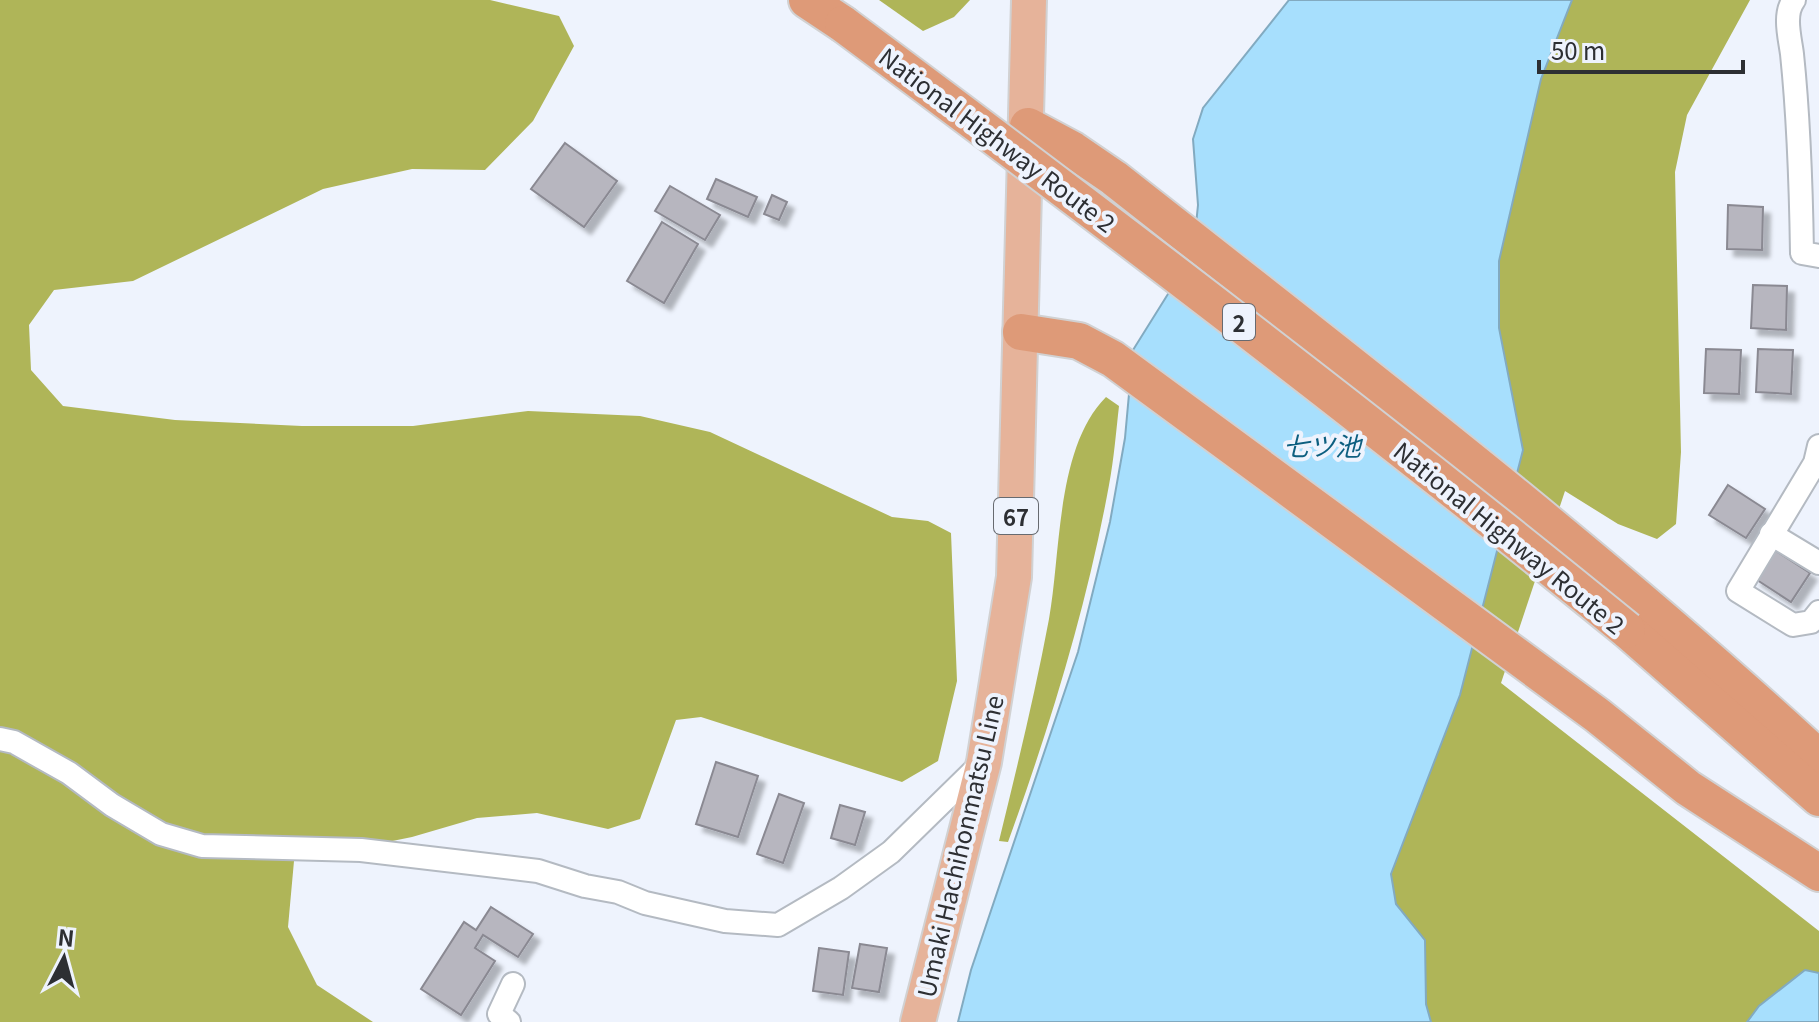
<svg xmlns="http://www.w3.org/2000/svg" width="1819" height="1022" font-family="Georgia,'Noto Sans JP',serif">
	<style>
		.forest { fill: #afb558 }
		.water { fill: #a7dffd; stroke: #82aac0; stroke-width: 2 }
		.building { fill: #b7b6bf; stroke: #8a8992; stroke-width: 2; filter: url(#shadow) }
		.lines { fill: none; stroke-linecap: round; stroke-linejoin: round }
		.minor-casing { stroke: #b4bac2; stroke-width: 26 }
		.primary-casing { stroke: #d1d1d2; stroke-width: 38 }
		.trunk-casing { stroke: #d1d1d2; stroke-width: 40 }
		.minor { stroke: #fff; stroke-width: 22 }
		.primary { stroke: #e6b39a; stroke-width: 34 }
		.trunk { stroke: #de9a78; stroke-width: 36 }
		.trunk-bridge-casing { stroke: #d1d1d2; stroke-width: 40; stroke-linecap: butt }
		.trunk-bridge { stroke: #de9a78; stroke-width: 36 }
		.labels { text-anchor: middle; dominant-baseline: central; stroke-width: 8; stroke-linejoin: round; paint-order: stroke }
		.shield { fill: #eef3fd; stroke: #676a70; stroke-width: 2 }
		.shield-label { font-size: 22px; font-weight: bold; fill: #2d2f33 }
		.street-label { font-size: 24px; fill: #2d2f33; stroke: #eef3fd }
		.water-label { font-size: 26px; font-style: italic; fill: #0d5f80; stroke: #eef3fd }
	</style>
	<defs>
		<filter id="shadow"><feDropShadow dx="7" dy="7" stdDeviation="2" flood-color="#0004"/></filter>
	</defs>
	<rect width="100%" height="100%" fill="#eef3fd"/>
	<!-- forest -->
	<g class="forest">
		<path d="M0,0H490L559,16L574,46L533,121L485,170L412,169L323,189L133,281L54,290L29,325L31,370L63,406L175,420L302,426H413L528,411L640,416L710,432L892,517L928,521L951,533L957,681L938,761L902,782L701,717L676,720L640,819L608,829L537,813L477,818L412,837L294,861L288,927L317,985L373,1022H0Z"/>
		<path d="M879,0H970L954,17L923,31Z"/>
		<path d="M1572,0H1750L1687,115L1675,172L1681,452L1676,524L1657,539L1618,524L1565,491L1501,683L1819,931V973L1805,970L1759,1006L1747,1022H1431L1426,1004L1425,940L1396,904L1391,874L1460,695L1523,450L1499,328V261L1541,79Z"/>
		<path d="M1106,397L1119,406C1116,432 1114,459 1109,485C1087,606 1050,726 1008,842L999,841C1017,767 1035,694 1049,619C1061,553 1056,447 1106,397Z"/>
	</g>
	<!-- water -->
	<g class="water">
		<path d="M1289,0H1572L1541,79L1499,261V328L1523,450L1460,695L1391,874L1396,904L1425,940L1426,1004L1431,1022H958L971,970L1078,652L1110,522L1125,438L1133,350L1193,254L1198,205L1193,139L1203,108Z"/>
		<path d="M1805,970L1819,973V1022H1747L1759,1006Z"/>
	</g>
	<!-- building -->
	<g class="building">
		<path d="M565,143L617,181L584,227L531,189Z"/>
		<path d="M716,179L757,197L748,217L707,199Z"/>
		<path d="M670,186L720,215L705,240L655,211Z"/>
		<path d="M772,195L787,202L779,220L764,214Z"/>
		<path d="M1728,205L1763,207L1762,250L1727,249Z"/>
		<path d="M662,222L698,244L664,303L627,281Z"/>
		<path d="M1753,285L1787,286L1786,330L1751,328Z"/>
		<path d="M1706,349L1741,350L1739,394L1704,393Z"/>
		<path d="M1758,349L1793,350L1791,394L1756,392Z"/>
		<path d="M1728,485L1765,509L1746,538L1709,515Z"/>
		<path d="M1773,549L1810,573L1791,602L1754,578Z"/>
		<path d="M716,762L758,776L738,837L696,824Z"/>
		<path d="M779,794L804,803L783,863L757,854Z"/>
		<path d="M840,805L865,812L855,845L831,838Z"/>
		<path d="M491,907L533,934L518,957L483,935L475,948L495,961L461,1015L421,989L464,922L476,930Z"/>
		<path d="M860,944L887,948L879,992L852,988Z"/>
		<path d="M819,948L849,952L843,995L813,991Z"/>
	</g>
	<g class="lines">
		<defs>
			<g id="minor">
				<path d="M1794,0C1783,14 1790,38 1792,54C1799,121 1801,186 1802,253L1819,256"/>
				<path d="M1819,446L1815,463L1738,591L1793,625L1811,622L1819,612"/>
				<path d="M1771,534L1819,563"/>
				<path d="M0,739L14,742L69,773L112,805L161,834L202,846L361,850L538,871L585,886L618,892L645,903L725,921L778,925L841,888L891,852L981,764"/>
				<path d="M509,1022L499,1014L513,984"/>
			</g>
			<path id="primary" d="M918,1022L984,762L1014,577L1029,0"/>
			<g id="trunk">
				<path d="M807,0L843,24"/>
				<path d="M1028,126L1073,150L1114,178C1353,366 1595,551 1819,758"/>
				<path d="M1021,332L1079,341L1113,359L1597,715L1688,788L1819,873"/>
				<path d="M1627,630L1819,798"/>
			</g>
		</defs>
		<!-- minor casing -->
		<use href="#minor" class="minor-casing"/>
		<!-- primary casing -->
		<use href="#primary" class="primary-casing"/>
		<!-- trunk casing -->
		<use href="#trunk" class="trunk-casing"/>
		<!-- minor -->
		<use href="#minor" class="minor"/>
		<!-- primary -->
		<use href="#primary" class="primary"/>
		<!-- trunk -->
		<use href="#trunk" class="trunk"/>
		<defs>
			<path id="trunk-bridge" d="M843,24C1108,221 1371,421 1627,630"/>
		</defs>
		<!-- trunk-bridge casing -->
		<use href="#trunk-bridge" class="trunk-bridge-casing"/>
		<!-- trunk-bridge -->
		<use href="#trunk-bridge" class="trunk-bridge"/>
	</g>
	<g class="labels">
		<!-- shield labels -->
		<g class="shield">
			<rect x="1223" y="304" width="32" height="36" rx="6"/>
			<rect x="994" y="498" width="44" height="36" rx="6"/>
		</g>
		<g class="shield-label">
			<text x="1239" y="322">2</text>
			<text x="1016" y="516">67</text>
		</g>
		<!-- street labels -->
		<g class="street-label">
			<text transform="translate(998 139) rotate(37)">National Highway Route 2</text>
			<text transform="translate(1510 537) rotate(39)">National Highway Route 2</text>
			<text transform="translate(959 846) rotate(-77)">Umaki Hachihonmatsu Line</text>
		</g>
		<!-- water labels -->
		<g class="water-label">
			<text x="1322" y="444">七ツ池</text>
		</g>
	</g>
	<!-- north arrow -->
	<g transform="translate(64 958) rotate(6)" stroke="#eef3fd" stroke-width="6" paint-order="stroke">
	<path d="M0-6L14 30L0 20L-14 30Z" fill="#2d2f33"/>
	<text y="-12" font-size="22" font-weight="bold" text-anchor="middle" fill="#2d2f33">N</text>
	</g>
	<!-- scale -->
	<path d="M1539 60v12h204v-12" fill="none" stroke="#2d2f33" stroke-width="4"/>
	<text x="1551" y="60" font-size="24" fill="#2d2f33" stroke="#eef3fd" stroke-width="6" paint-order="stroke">50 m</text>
</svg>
